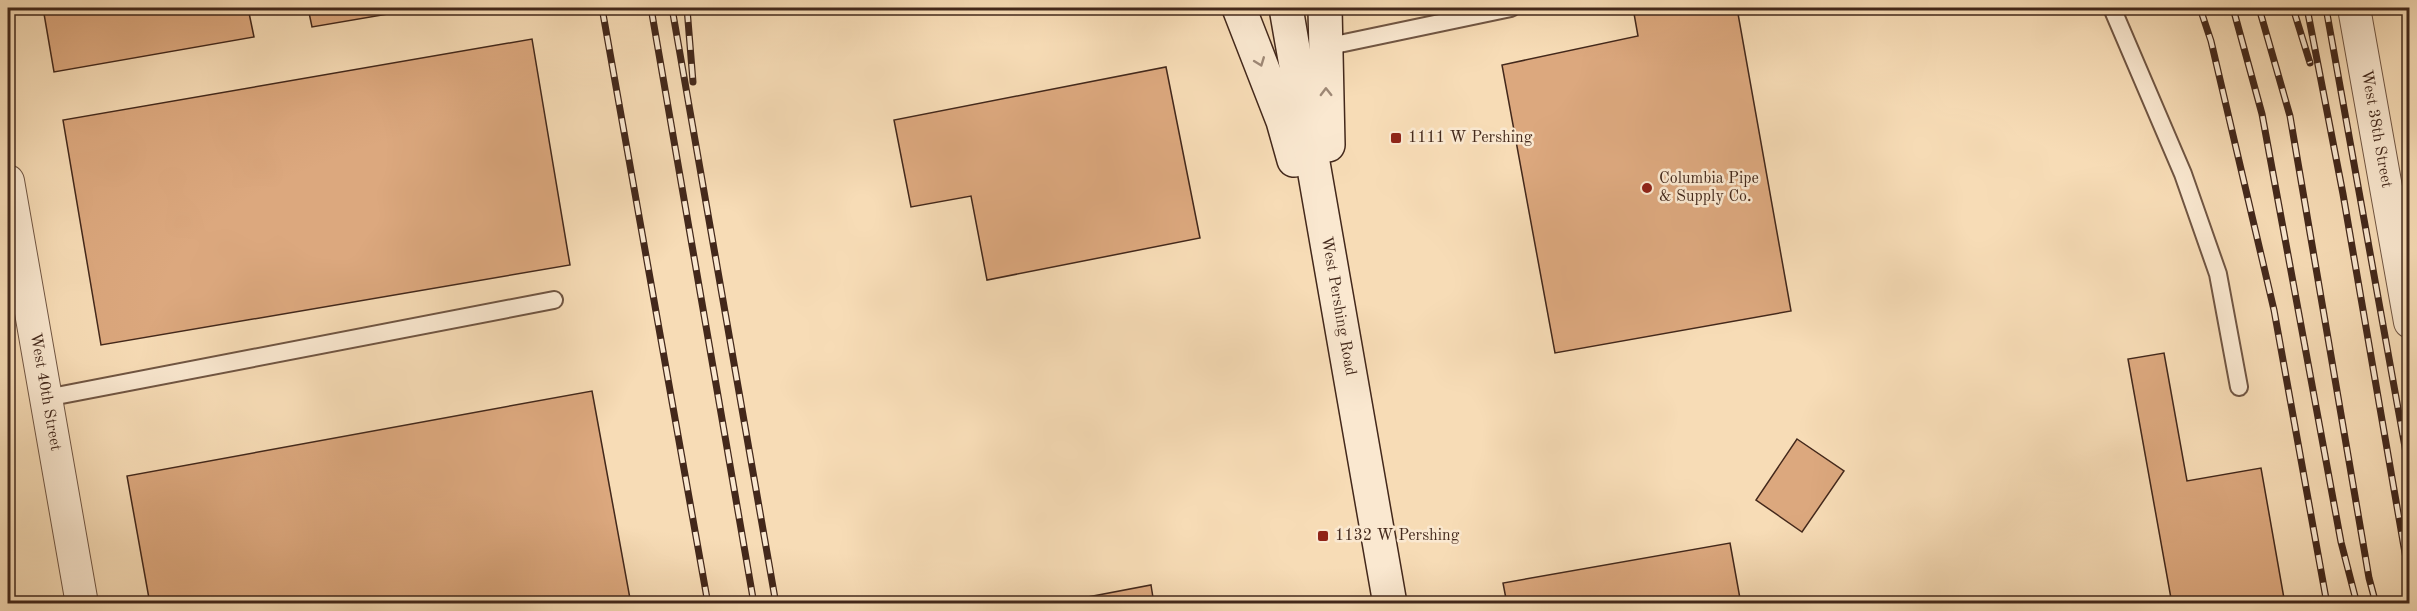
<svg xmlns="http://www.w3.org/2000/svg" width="2417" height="611" font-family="'Old Standard TT',serif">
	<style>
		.building { fill: #dca87e; stroke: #43281b; stroke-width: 1.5 }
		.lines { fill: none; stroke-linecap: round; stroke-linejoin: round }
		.lane-casing { stroke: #705542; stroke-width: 20 }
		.street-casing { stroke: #705542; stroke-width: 34 }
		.secondary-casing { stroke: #43281b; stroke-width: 36 }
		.lane { stroke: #fae8d0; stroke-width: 16 }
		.street { stroke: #fae8d0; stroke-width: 32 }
		.secondary { stroke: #fae8d0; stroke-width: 33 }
		.rail-casing { stroke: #43281b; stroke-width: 7 }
		.rail { stroke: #fae8d0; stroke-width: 4.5; stroke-dasharray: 14; stroke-linecap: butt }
		.oneway { stroke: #9e8876 }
		.poi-dot { fill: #8f2418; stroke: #fae8d0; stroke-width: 2 }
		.labels { text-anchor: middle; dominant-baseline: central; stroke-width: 5; stroke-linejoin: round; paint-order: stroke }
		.street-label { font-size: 16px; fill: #43281b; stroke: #fae8d0 }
		.poi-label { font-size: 16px; fill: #43281b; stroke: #fae8d0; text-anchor: start }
	</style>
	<rect width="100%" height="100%" fill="#f7dcb6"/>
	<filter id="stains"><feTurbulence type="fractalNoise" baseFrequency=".00333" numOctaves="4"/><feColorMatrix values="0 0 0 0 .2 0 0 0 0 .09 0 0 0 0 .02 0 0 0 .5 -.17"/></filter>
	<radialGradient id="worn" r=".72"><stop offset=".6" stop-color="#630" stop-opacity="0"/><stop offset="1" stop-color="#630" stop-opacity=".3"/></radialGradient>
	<!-- building -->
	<g class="building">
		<path d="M43,8H248L254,37L54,72Z"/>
		<path d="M308,8H423L312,27Z"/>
		<path d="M1633,8H1737L1791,311L1555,353L1502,65L1638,36Z"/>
		<path d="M532,39L570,265L101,345L63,120Z"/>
		<path d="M1166,67L1200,238L987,280L971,196L911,207L894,120Z"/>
		<path d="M2164,353L2187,481L2261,468L2285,604H2172L2128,359Z"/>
		<path d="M592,391L631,604H150L127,476Z"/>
		<path d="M1797,439L1844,471L1802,532L1756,500Z"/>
		<path d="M1730,543L1741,604H1507L1503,583Z"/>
		<path d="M1151,585L1154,604H1051Z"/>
	</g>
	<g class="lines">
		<defs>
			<g id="lane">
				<path d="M2112,8L2183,174L2218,274L2239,387"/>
				<path d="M1325,47L1511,8"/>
				<path d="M46,398L554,300"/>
			</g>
			<g id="street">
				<path d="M2354,8L2410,322"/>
				<path d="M8,181L82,604"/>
			</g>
			<g id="secondary">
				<path d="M1239,8L1283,121L1294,160"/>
				<path d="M1286,8L1390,604"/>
				<path d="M1325,8L1328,145"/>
			</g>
		</defs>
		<!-- lane casing -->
		<use href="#lane" class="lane-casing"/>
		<!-- street casing -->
		<use href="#street" class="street-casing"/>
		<!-- secondary casing -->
		<use href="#secondary" class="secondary-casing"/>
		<!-- lane -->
		<use href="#lane" class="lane"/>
		<!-- street -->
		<use href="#street" class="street"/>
		<!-- secondary -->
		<use href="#secondary" class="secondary"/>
		<defs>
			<g id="rail">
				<path d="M602,8L708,604"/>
				<path d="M651,8L754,604"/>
				<path d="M672,8L776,604"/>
				<path d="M687,8L693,82"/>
				<path d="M2200,8L2211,41L2274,310L2327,604"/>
				<path d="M2233,8L2262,114L2341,542L2357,604"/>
				<path d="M2259,8L2290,116L2369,578L2376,604"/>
				<path d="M2293,8L2310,63"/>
				<path d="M2307,8L2343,194L2410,582"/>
				<path d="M2326,8L2410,475"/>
			</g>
		</defs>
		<!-- rail casing -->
		<use href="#rail" class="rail-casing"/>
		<!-- rail -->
		<use href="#rail" class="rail"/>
	</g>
	<!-- one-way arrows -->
	<defs><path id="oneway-chevron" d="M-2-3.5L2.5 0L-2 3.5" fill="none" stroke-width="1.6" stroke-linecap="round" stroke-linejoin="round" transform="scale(1.5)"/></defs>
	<g class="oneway">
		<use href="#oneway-chevron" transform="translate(1260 62) rotate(69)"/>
		<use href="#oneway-chevron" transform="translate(1326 92) rotate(-91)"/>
	</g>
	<!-- markers -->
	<g class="poi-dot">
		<rect x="1390" y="132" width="12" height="12" rx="3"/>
		<circle cx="1647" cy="188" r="6"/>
		<rect x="1317" y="530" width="12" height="12" rx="3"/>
	</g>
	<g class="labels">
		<!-- street labels -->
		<g class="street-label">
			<text transform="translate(2376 129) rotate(80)">West 38th Street</text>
			<text transform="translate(1338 306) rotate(80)">West Pershing Road</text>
			<text transform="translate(45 392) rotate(80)">West 40th Street</text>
		</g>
		<!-- poi labels -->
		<g class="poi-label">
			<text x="1408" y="138">1111 W Pershing</text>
			<text x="1659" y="179">Columbia Pipe<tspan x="1659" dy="18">&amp; Supply Co.</tspan></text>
			<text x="1335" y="536">1132 W Pershing</text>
		</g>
	</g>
	<!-- margin -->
	<rect width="2417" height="611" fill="none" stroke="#f7dcb6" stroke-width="30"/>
	<rect x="9" y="9" width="2399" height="593" fill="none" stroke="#43281b" stroke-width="3"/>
	<rect x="15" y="15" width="2387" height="581" fill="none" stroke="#43281b" stroke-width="1.5"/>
	<rect width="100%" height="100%" filter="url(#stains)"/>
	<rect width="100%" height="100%" fill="url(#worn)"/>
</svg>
